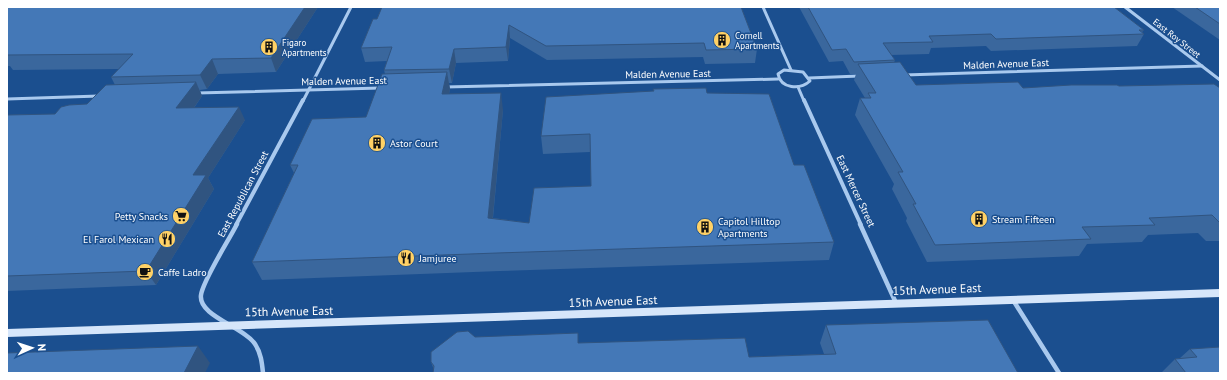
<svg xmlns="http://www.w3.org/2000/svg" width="1227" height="380" font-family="'PT Sans',sans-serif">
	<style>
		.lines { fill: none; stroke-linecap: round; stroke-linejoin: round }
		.street-far2 { stroke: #a9c9ee; stroke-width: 3 }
		.street-far1 { stroke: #a9c9ee; stroke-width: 4 }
		.street { stroke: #a9c9ee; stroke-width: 4.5 }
		.secondary { fill: #d6e6fa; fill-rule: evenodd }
		.wall { fill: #3a679d }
		.shaded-wall { fill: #305480 }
		.building { fill: #4478b7; stroke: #305480 }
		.labels { text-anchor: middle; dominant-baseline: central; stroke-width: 3; stroke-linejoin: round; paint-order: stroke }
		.far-poi-label { font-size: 9px; fill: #fff; stroke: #1b4f8f; text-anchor: start }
		.far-street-label { font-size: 9px; fill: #fff; stroke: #1b4f8f }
		.street-label { font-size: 10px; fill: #fff; stroke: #1b4f8f }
		.poi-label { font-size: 10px; fill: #fff; stroke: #1b4f8f; text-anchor: start }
		.near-street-label { font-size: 12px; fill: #fff; stroke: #1b4f8f }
	</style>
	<rect width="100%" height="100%" fill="#1b4f8f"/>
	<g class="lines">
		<!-- street-far2 -->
		<g class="street-far2">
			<path d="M763,7L791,70"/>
			<path d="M1125,7L1220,80"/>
			<path d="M784,70L803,72L810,81C800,90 781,89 778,74Z"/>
			<path d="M904,75L1202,66"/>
			<path d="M809,78L859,76"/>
			<path d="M445,87L778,79"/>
			<path d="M798,87L804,101"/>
			<path d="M197,93L380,88"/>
			<path d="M7,99L99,96"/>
			<path d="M303,101L351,7"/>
		</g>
		<!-- street-far1 -->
		<g class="street-far1">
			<path d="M804,100L861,225"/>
			<path d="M236,225L303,100"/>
		</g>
		<!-- street -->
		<g class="street">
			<path d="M237,224C229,240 203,280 201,295C198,316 244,327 255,344C261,353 262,363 263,373"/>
			<path d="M860,224L896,303"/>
			<path d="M1013,300L1059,373"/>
		</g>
		<!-- secondary -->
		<path class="secondary" d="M1220,289V297L7,337V329Z"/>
	</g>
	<!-- wall -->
	<g class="wall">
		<path d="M7,7H318L276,72L218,74L207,89L200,90L202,96L194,108L245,120L208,178L214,189L156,285L7,291V115L55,114L87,104L115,85L111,77L119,69L13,70L10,66H7Z"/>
		<path d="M741,7L757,49L755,63L705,64L703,57L547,60L510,38L508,61L456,63L452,83H449L450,89L449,94L503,110L493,218L529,223L591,186L590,152L543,154L541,136L653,91V89L707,93L794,165L834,242L829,260L500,271L262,280L252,262L294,173L290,165L366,117L385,74L384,70L387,61L365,62L361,48L373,19Z"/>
		<path d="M799,7H1114L1144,30L1142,32L1144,34L1137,46L991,51L986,46L931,48L929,54L891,55L895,60L894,63L916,85L1023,88L1119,86L1220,88V241H1206L1198,233L1148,235L1142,242L1087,244L1079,256L927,262L906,221L907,218L892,189L894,184L855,115L860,98H865L854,80L856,74H850L843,61L829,62Z"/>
		<path d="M1172,7H1220V40Z"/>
		<path d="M826,325L1018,373L434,370L431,362L475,337L579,343L749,357L824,354L820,343Z"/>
		<path d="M1190,349L1220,373H1162V372L1175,359L1180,358Z"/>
	</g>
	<!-- shaded-wall -->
	<g class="shaded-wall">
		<path d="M305,7H318L276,72L271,58Z"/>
		<path d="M509,25L510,38L508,61L506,47Z"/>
		<path d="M454,49L456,63L452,83L449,69Z"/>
		<path d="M212,59L218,74L207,89L200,75Z"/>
		<path d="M447,72L450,89L446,111L442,94Z"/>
		<path d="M196,82L202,96L184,122L176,108Z"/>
		<path d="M501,93L503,110L491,236L488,218Z"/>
		<path d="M239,107L245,120L208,178L214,189L156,285L146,271L193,175Z"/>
		<path d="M198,346L210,363L205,373H184Z"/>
	</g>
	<!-- building -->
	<g class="building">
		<path d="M7,7H305L271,58L212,59L200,75L111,77L133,54L7,55Z"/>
		<path d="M382,7H741L757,49L706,50L704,43L546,46L509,25L506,47L454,49L449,69L384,70L392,47L361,48L373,19H377Z"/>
		<path d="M808,7H1114L1144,30H1139L1144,34L996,39L991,34L929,36L933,42L883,43L895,60L854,62L846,49L832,50Z"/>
		<path d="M1195,7H1220V24Z"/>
		<path d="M900,62L916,85L1018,82L1023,88L1071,85H1117L1119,86L1214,84L1220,88V125H1219L1220,126V223L1212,215L1149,218L1155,225L1082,227L1091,239L935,245L913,204H916L898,172H903L860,98H871L868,93H876L858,64Z"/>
		<path d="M447,72L442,94L501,93L488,218L529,223L534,188L591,186L590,134L541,136L546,97L654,91L653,89L706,88L707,93L769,94L794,165H804L834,242L497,253L252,262L298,165H290L312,119L366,117L382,74Z"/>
		<path d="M196,82L176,108L239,107L193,175H206L146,271L7,276V115L55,114L61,107L69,105L87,104L106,85Z"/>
		<path d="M988,320L1018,373H433L434,366L431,362V352L457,332L468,331L475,337L578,333V343L745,338L749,357L836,354L826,325Z"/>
		<path d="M198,346L184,373H7V353Z"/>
		<path d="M1220,347V373H1186L1175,359L1197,357L1190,349Z"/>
	</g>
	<!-- icons -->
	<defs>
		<symbol id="building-disc" viewBox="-11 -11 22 22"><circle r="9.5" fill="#ffd166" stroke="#1b4f8f"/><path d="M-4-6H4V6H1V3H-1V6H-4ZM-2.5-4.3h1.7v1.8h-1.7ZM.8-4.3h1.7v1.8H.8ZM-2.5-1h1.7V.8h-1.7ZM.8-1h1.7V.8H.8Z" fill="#111"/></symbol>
		<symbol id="supermarket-disc" viewBox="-11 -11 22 22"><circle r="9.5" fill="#ffd166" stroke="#1b4f8f"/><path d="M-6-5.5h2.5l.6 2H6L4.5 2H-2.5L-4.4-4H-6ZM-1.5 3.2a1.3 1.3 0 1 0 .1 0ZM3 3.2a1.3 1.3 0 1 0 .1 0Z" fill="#111"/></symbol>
		<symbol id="restaurant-disc" viewBox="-11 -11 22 22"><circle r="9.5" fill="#ffd166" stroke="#1b4f8f"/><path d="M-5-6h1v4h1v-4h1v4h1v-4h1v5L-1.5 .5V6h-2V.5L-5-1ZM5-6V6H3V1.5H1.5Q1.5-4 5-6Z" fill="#111"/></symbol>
		<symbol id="cafe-disc" viewBox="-11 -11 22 22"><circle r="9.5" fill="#ffd166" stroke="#1b4f8f"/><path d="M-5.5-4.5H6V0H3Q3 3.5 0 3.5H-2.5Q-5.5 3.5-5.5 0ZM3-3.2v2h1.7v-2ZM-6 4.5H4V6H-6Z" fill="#111"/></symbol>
	</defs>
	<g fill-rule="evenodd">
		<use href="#building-disc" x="712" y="30" width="20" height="20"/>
		<use href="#building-disc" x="259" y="37" width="20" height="20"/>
		<use href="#building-disc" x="367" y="133" width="20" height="20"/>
		<use href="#supermarket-disc" x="171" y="206" width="20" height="20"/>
		<use href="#building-disc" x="969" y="209" width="20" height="20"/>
		<use href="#building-disc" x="695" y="217" width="20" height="20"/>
		<use href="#restaurant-disc" x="157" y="229" width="20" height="20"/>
		<use href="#restaurant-disc" x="396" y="248" width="20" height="20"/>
		<use href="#cafe-disc" x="135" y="262" width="20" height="20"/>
	</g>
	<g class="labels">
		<!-- far-poi labels -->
		<g class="far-poi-label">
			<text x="735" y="35">Cornell<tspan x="735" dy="10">Apartments</tspan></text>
			<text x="282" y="42">Figaro<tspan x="282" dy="10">Apartments</tspan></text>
		</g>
		<!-- far-street labels -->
		<g class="far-street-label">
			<text transform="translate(1177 38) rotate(38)">East Roy Street</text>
		</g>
		<!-- street labels -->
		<g class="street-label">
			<text transform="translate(1006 64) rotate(-2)">Malden Avenue East</text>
			<text transform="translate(668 74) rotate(-1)">Malden Avenue East</text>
			<text transform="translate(344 81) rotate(-1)">Malden Avenue East</text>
			<text transform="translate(856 191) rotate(65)">East Mercer Street</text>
			<text transform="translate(243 194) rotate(-62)">East Republican Street</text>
		</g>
		<!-- poi labels -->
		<g class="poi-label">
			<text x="390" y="143">Astor Court</text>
			<text x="168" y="216" text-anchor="end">Petty Snacks</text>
			<text x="992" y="219">Stream Fifteen</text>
			<text x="718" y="221">Capitol Hilltop<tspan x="718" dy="12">Apartments</tspan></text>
			<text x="154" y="239" text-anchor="end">El Farol Mexican</text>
			<text x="419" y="258">Jamjuree</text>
			<text x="158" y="272">Caffe Ladro</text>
		</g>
		<!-- near-street labels -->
		<g class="near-street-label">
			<text transform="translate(937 289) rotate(-2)">15th Avenue East</text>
			<text transform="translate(613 301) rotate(-2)">15th Avenue East</text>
			<text transform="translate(289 311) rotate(-1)">15th Avenue East</text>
		</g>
	</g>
	<!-- border -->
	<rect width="1227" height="380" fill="none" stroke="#ffffff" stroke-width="16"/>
	<!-- north arrow -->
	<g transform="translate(32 348) rotate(87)" stroke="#1b4f8f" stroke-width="3" paint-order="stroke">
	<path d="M0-3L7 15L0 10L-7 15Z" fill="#ffffff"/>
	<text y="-6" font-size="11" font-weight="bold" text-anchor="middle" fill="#ffffff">N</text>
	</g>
</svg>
